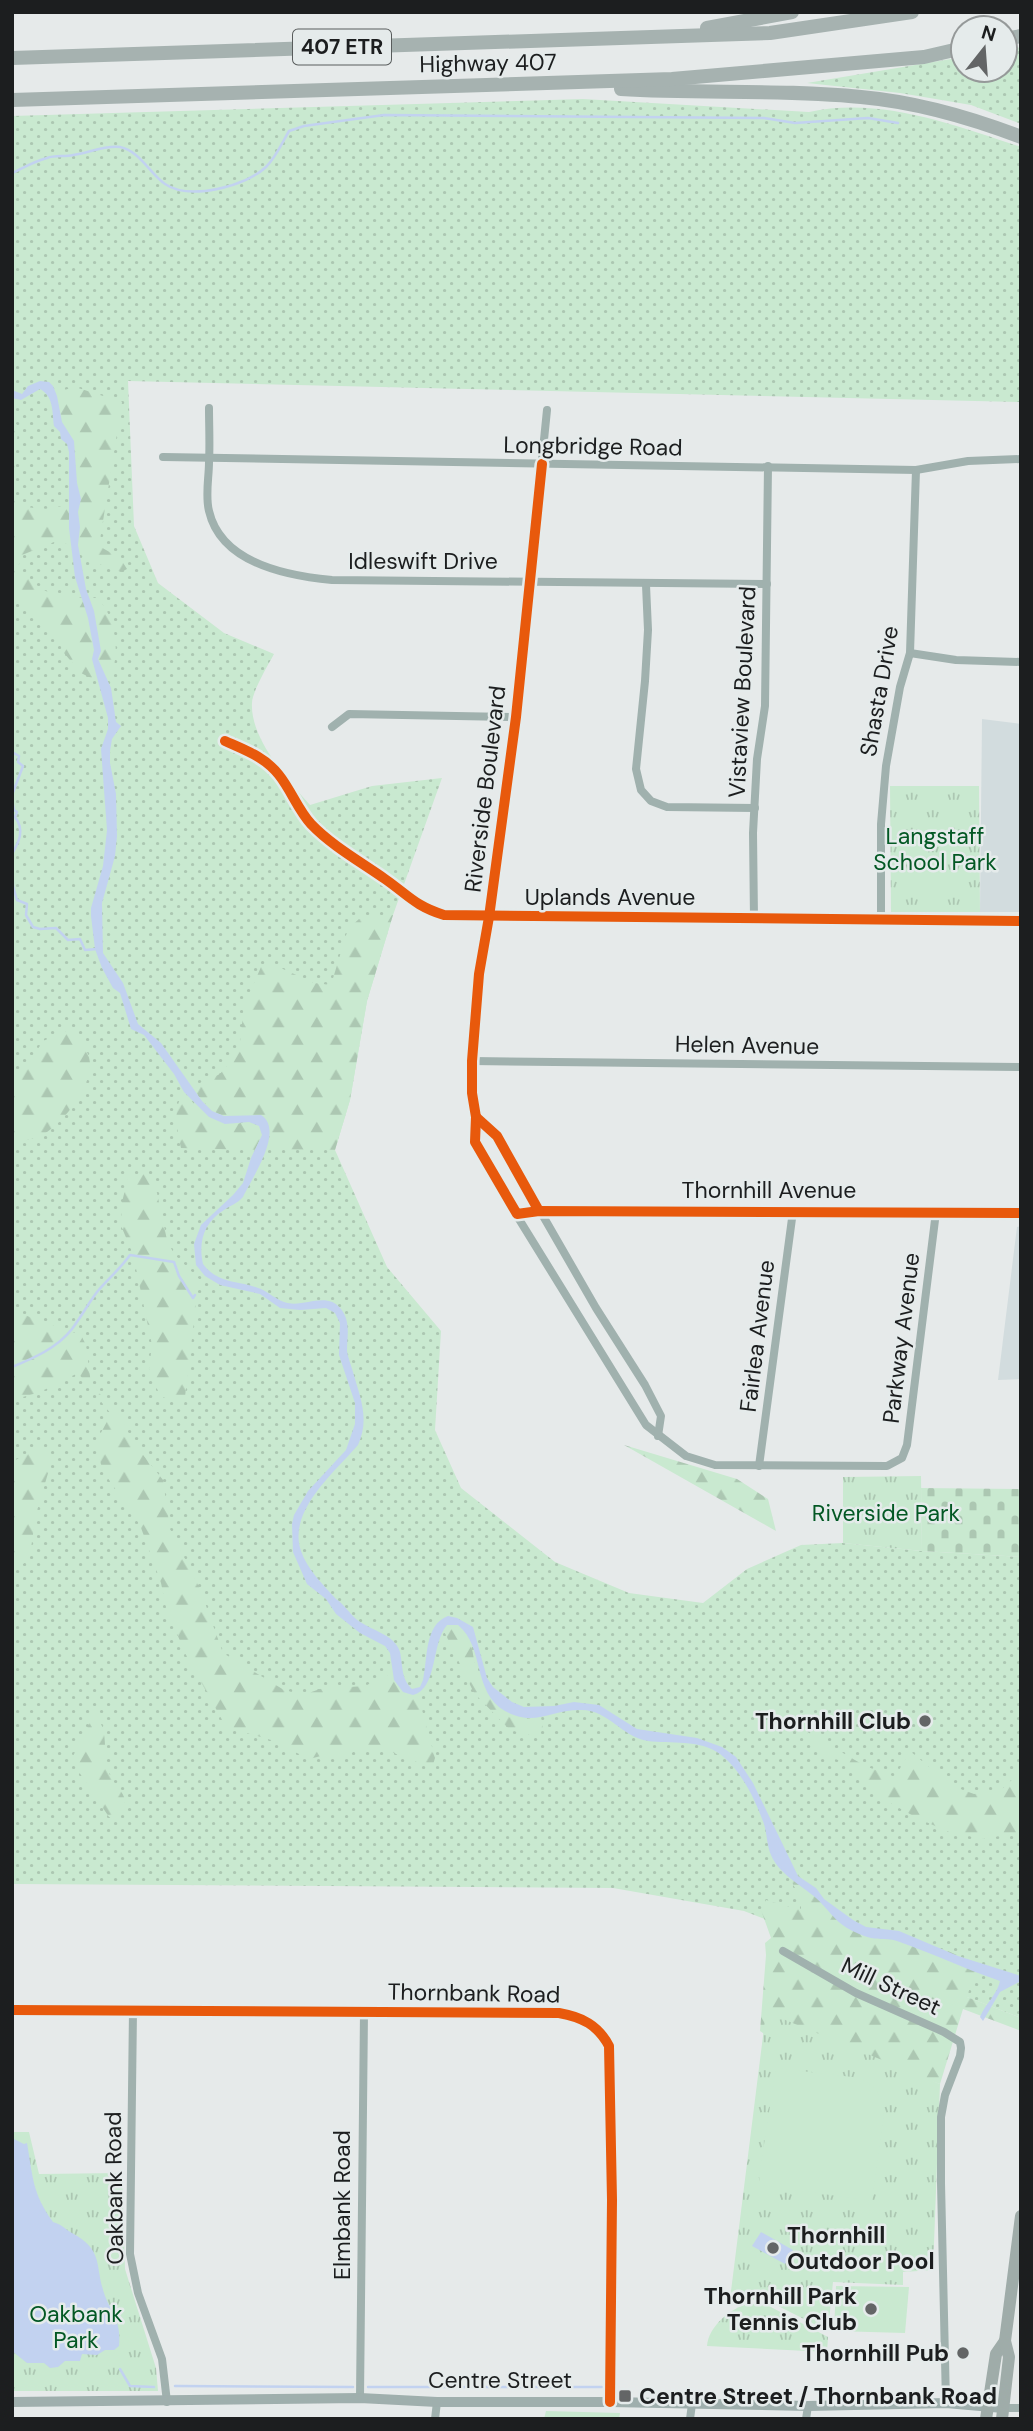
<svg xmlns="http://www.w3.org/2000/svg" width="1033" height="2431" font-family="'DM Sans',sans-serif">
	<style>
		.built { fill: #d2dcde }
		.grass { fill: url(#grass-dots) }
		.forest { fill: url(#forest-firs) }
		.cemetery { fill: url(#cemetery-stones) }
		.park { fill: url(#park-tufts) }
		.pitch { fill: #c9e9d0 }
		.water { fill: #c2d2f0 }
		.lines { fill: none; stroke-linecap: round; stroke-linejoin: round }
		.stream { stroke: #c2d2f0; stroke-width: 2.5 }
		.street { stroke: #a0b1ae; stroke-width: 8 }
		.secondary { stroke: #9fafad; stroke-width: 10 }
		.primary { stroke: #9faca9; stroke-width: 12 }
		.highway { stroke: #a6b2b0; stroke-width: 14 }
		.cycleway-casing { stroke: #e5ebeb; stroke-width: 15 }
		.cycleway { stroke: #e8590c; stroke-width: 10 }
		.poi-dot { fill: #636566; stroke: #e5ebeb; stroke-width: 2.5 }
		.labels { text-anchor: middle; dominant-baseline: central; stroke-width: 5; stroke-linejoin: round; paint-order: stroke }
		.shield { fill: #e5ebeb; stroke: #585c5c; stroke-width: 2 }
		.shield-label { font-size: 21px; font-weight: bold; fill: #1c1e1f }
		.street-label { font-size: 23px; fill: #1c1e1f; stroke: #e5ebeb }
		.park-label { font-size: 23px; fill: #035824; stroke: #e5ebeb }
		.poi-label { font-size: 23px; font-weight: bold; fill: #1c1e1f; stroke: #e5ebeb; text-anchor: end }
	</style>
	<defs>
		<pattern id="grass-dots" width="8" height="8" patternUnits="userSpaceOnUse" patternTransform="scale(1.75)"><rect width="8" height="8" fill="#c9e9d0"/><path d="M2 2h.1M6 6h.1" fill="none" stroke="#acc7b2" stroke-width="1.8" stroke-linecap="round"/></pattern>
		<pattern id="forest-firs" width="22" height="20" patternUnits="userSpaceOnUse" patternTransform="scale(1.75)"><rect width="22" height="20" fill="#c9e9d0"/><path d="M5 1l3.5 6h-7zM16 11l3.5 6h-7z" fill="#acc7b2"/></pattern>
		<pattern id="cemetery-stones" width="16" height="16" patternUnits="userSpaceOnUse" patternTransform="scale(1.75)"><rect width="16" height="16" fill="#c9e9d0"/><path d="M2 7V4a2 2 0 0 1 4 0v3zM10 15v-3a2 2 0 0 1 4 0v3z" fill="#acc7b2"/></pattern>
		<pattern id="park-tufts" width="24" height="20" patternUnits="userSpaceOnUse" patternTransform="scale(1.75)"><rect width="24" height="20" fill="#c9e9d0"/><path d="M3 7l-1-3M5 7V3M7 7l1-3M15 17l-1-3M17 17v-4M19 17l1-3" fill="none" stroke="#acc7b2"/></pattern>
	</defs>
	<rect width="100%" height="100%" fill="#e6eaea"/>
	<!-- built -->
	<g class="built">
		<path d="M982,719L1021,724V912H980Z"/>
		<path d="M1021,1226V1379L998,1380L1017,1227Z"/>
	</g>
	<!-- grass -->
	<g class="grass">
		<path d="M1021,47V124L971,105L900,93L807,83L963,57V70H1005V50Z"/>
		<path d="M583,99L809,112C879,96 955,125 1021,147V402L128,381L134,526L158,583L224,633L274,654C268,665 252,692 252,703C250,739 288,780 310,805L372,786L442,778L393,915L367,1001L350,1100L335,1150L387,1267L441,1331L435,1430L461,1488L555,1562L629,1593L703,1603L747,1569L801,1545L843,1543L922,1551L1021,1557V2018L744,1911L613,1888L12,1884V116Z"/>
	</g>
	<!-- forest -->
	<g class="forest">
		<path d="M75,387L122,402L99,546L120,558L127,569L121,572L88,560L67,544L54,542L22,555L18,567C44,598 59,597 97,598C117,616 123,663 105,685L81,673L64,653L58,640L35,619L12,589V416L19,429L16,444L13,491L16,503C38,511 48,510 70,504L78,469L79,452L67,433L55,399L57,392Z"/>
		<path d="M393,915L367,1001L350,1100L335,1150L266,1149L271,1131L246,1116H224L212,1111L191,1087L220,1074L239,1051L244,1006L261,967L283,969L314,983L331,985L348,929L359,919Z"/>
		<path d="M73,1028C78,1037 86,1048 89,1057C96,1083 64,1122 44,1134C35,1139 23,1141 12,1143V1076L27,1066L43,1041Z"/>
		<path d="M184,1092L195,1105L235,1124L249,1122L259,1126L262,1135L255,1150L181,1148C177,1128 172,1109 184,1092Z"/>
		<path d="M147,1171L157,1193L167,1240L174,1254L199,1279L184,1405L160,1396L149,1369L152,1345L133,1254L122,1228L121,1206L128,1178Z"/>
		<path d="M13,1311L81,1335L86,1345L91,1384L123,1420L132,1441L163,1480L170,1529L200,1589L223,1653L284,1690L303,1695L320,1689L365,1686L392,1673L394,1680L413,1695H418L435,1758L432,1768L381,1748L358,1750L338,1758L321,1756L309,1759L271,1740L226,1727L185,1653L166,1607L161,1583L140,1525L103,1471L95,1444L111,1414L78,1373L40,1392L16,1399L12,1404Z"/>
		<path d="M624,1445L737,1479L768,1499L776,1531Z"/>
		<path d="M45,1448L51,1463L36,1514L30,1555L23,1564L12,1559V1462L35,1449Z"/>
		<path d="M447,1625H458C479,1643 469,1665 482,1681C493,1695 511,1707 524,1719L541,1717L543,1730L530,1735L510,1730L474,1693L443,1629Z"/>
		<path d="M94,1715C111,1729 101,1754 109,1773C112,1782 121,1789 124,1797C126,1805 123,1813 119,1819L109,1817L71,1760Z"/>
		<path d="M804,1730L865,1766L895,1777L910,1751L952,1786L974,1794L1001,1790L1016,1776L1021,1759V1832L983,1839L949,1832L917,1818L878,1796L843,1762L828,1756Z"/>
		<path d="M784,1868L801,1872L812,1885L826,1908L851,1921L948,1951L977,1964L967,1997L1021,2018V2031L963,2009L940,2084L874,2062L784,2048L760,2031L766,1955L765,1943L771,1938L761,1910L766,1900L801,1910V1899Z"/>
	</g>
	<!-- cemetery -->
	<path class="cemetery" d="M921,1488L1021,1489V1557L922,1551Z"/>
	<!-- park -->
	<g class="park">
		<path d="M890,786H979L980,912H891Z"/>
		<path d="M921,1476L922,1551L843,1543V1477Z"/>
		<path d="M766,2012L940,2084L933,2270L903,2272V2285L833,2282L828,2331L766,2300L730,2299Z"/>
		<path d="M12,2132H29L39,2174L122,2173L125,2269L156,2368L158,2391H12Z"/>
		<path d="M749,2304L767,2305L828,2337L827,2352L707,2346C708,2327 731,2307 749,2304Z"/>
		<path d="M546,2411L620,2413L619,2419H544Z"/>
	</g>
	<!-- pitch -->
	<g class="pitch">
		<path d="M957,871V894H925V872Z"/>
		<path d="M776,2068L861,2078L876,2089L883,2102L884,2117L872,2201L760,2185L759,2176Z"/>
		<path d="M836,2286L909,2287L905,2333L834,2331Z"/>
	</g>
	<!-- water -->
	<g class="water">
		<path d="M40,381L49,382L53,386L57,396L62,422L74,441L77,483L81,499L78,512L80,527L78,545L86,589L94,611L101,651L98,659L111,688L116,722L121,726L112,739L110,751V763L116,794L117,836L115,856L102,903L103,953L123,983L138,1024L161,1043L202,1101L212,1111L224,1116L261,1115C285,1130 252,1178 243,1197C237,1204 231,1205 224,1210C204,1222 198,1242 203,1264C219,1285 239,1280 261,1289C269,1293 276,1299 284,1302C303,1309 326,1290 341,1309C351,1322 347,1336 347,1351C348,1358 351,1365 353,1372C360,1397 370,1419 358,1445C335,1472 287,1511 301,1551C307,1569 324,1586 336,1599C344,1604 349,1613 356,1619C369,1630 395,1634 400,1652C403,1666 401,1679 412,1689L420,1687L423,1680C428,1658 424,1625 448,1616L457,1618L473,1627L487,1678L493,1687L512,1702L524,1707L554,1706L574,1702L599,1705L637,1729L697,1738L722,1747L736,1757L753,1783L798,1876L816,1888L824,1899L853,1920L866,1927L899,1931L958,1956L1021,1976L1019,1982L1000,1992L983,2021L980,2017C985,2004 997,1995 1000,1981C965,1969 932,1953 897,1941C888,1938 880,1940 871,1938C863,1936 854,1932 847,1928C835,1921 826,1907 816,1898C801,1885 779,1874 771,1855C767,1846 767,1834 764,1824C755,1799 741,1770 720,1754C700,1739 670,1744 648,1741C622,1737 608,1710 582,1710C551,1709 535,1728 505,1711C472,1692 485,1647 458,1625H447C431,1643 438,1689 413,1695L403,1692L394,1680L390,1653L385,1646L360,1633L336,1614L326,1599L307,1584L293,1552L292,1524L294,1515L308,1491L346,1450L355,1424V1403L339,1355L340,1323L335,1313L326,1308L300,1310L280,1308L260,1294L220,1285L205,1276L196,1265L194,1244L201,1225L233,1195L243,1183L251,1158L262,1135L259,1126L249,1122L225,1124L209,1117L184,1092L174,1074L144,1035L131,1029L120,993L113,988L102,968L95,949L91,916V908L103,866L107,830L101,749L108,729V718L92,659L94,650L88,618L75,577L69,528V452L67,444L61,439L60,432L54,426C52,411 54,397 40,389L21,400L12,398V390L22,394L28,386Z"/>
		<path d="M14,2139L24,2144L27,2143C33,2177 32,2193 53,2222C61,2224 65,2229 72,2233C105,2251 94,2266 105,2296C114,2318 121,2322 119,2346L114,2350H105L97,2355L82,2354L80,2361H65L58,2367L50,2368L44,2363H27L12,2351V2141Z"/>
		<path d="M761,2232L793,2250L785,2264L752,2246Z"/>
	</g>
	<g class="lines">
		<!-- stream -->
		<g class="stream">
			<path d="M12,173C23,168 35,161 47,158C55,155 65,157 73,155C88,153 105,145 120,147C140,151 150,174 165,184C190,201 246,186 266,167C276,157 282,143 289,131L304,126L384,115L764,118L795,123L868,118L898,123"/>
			<path d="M12,752L19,756L18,762L23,766L12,795"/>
			<path d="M12,800L14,810L17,812L15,817C25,830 19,842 12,854"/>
			<path d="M12,864L13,886L17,900L27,904L26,915L33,927L40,929L56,928L68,940L80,939L85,950L97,949"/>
			<path d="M12,1367C34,1358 57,1348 72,1329C81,1317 88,1304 97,1292C108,1279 120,1269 130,1255L174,1262L179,1276L193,1298L195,1295"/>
			<path d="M120,2369L130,2386L154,2387"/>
			<path d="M175,2386L353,2387"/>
			<path d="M368,2387H602"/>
		</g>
		<!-- street -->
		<g class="street">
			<path d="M209,408C209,426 210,444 209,462C209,478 205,495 209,511C221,563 287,576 332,580L767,584"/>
			<path d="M547,410L516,717L489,917L479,974L472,1093L476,1117L475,1142L485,1164L646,1425L686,1456L715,1465L887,1466L902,1458L907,1445L936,1212"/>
			<path d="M163,457L916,470L968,461L1021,459"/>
			<path d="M646,585L648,630L645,681L636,769L641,790L651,801L667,807L755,808"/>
			<path d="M910,653L956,660L1021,662"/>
			<path d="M332,727L349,714L516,717"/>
			<path d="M225,741C245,750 265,757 279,775C291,790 298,810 311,824C332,846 361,862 385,879C408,895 415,906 444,915L1021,921"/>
			<path d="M754,919L753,833L757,759L765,706L768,466"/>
			<path d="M881,919V824L886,766L900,687L910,653L916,470"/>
			<path d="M472,1061L1021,1067"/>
			<path d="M476,1117L497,1136L596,1308L645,1385L661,1416L658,1436"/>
			<path d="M517,1214L539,1211L1021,1213"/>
			<path d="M759,1466L793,1211"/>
			<path d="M783,1951L856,1993L944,2032L960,2042L961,2048L960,2056L945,2095L941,2117V2183L946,2403"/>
			<path d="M12,2010L559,2013C582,2017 598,2025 609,2046L612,2200L610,2402"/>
			<path d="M133,2010L130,2254L138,2293L162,2359L167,2402"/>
			<path d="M360,2398L364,2012"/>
			<path d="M1003,2408H1021"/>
			<path d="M435,2419L437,2402"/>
			<path d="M690,2419L692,2404"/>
			<path d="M806,2419L808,2406"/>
		</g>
		<!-- secondary -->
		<path class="secondary" d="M12,2402L360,2398L437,2402H610L808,2406L946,2403L1003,2408"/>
		<!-- primary -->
		<g class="primary">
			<path d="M986,2419L996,2354L1005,2341"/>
			<path d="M1002,2419L1009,2357L1005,2341L1021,2216"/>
		</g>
		<!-- highway -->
		<g class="highway">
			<path d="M707,28L792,12"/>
			<path d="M1005,39L1021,36"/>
			<path d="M12,58L770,33L912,12"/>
			<path d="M621,89C700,94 781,89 861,97C916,102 969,117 1021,137"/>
			<path d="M12,100L672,79L924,57L963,48"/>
		</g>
		<defs>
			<g id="cycleway">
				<path d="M542,464L516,717L489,917L479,974L472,1061V1093L476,1117L475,1142L517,1214L539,1211L1021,1213"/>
				<path d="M225,741C245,750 265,757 279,775C291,790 298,810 311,824C332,846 361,862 385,879C408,895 415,906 444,915L1021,921"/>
				<path d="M476,1117L497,1136L539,1211"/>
				<path d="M12,2010L559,2013C582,2017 598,2025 609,2046L612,2200L610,2402"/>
			</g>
		</defs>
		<!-- cycleway casing -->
		<use href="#cycleway" class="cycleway-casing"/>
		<!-- cycleway -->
		<use href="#cycleway" class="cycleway"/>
	</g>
	<!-- markers -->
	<g class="poi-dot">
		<circle cx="925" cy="1721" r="7"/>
		<circle cx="773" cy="2248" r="7"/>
		<circle cx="871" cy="2309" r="7"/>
		<circle cx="963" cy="2353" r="7"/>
		<rect x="618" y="2389" width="14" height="14" rx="3.5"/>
	</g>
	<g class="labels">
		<!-- shield labels -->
		<rect class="shield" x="293" y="29.5" width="98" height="35" rx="5"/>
		<g class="shield-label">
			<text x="342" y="47">407 ETR</text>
		</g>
		<!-- street labels -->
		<g class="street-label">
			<text transform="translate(488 63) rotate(-1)">Highway 407</text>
			<text transform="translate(593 446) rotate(1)">Longbridge Road</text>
			<text x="423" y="561">Idleswift Drive</text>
			<text transform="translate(879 691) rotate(-80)">Shasta Drive</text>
			<text transform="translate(742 692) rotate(-87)">Vistaview Boulevard</text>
			<text transform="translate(485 789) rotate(-83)">Riverside Boulevard</text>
			<text x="610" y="897">Uplands Avenue</text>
			<text transform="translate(747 1045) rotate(1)">Helen Avenue</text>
			<text x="769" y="1190">Thornhill Avenue</text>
			<text transform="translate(757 1336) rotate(-83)">Fairlea Avenue</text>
			<text transform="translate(901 1338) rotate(-83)">Parkway Avenue</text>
			<text transform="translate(891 1986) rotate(25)">Mill Street</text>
			<text transform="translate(474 1993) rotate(1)">Thornbank Road</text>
			<text transform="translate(114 2188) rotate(-91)">Oakbank Road</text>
			<text transform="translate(342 2205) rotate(-90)">Elmbank Road</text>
			<text x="500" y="2380">Centre Street</text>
		</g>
		<!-- park labels -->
		<g class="park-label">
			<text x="935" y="836">Langstaff<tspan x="935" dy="26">School Park</tspan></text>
			<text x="886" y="1513">Riverside Park</text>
			<text x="76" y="2314">Oakbank<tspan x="76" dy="26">Park</tspan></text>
		</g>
		<!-- poi labels -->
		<g class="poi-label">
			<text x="911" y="1721">Thornhill Club</text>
			<text x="787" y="2235" text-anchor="start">Thornhill<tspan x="787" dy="26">Outdoor Pool</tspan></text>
			<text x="857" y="2296">Thornhill Park<tspan x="857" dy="26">Tennis Club</tspan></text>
			<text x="949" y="2353">Thornhill Pub</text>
			<text x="639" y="2396" text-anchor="start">Centre Street / Thornbank Road</text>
		</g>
	</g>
	<!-- border -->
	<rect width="1033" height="2431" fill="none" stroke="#1c1e1f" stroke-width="28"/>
	<!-- north arrow -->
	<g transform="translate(984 49) rotate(17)"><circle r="33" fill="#e5ebeb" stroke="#959999" stroke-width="2"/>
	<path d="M0-5L12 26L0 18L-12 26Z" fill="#636566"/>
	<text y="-10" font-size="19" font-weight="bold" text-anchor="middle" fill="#1c1e1f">N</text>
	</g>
</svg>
